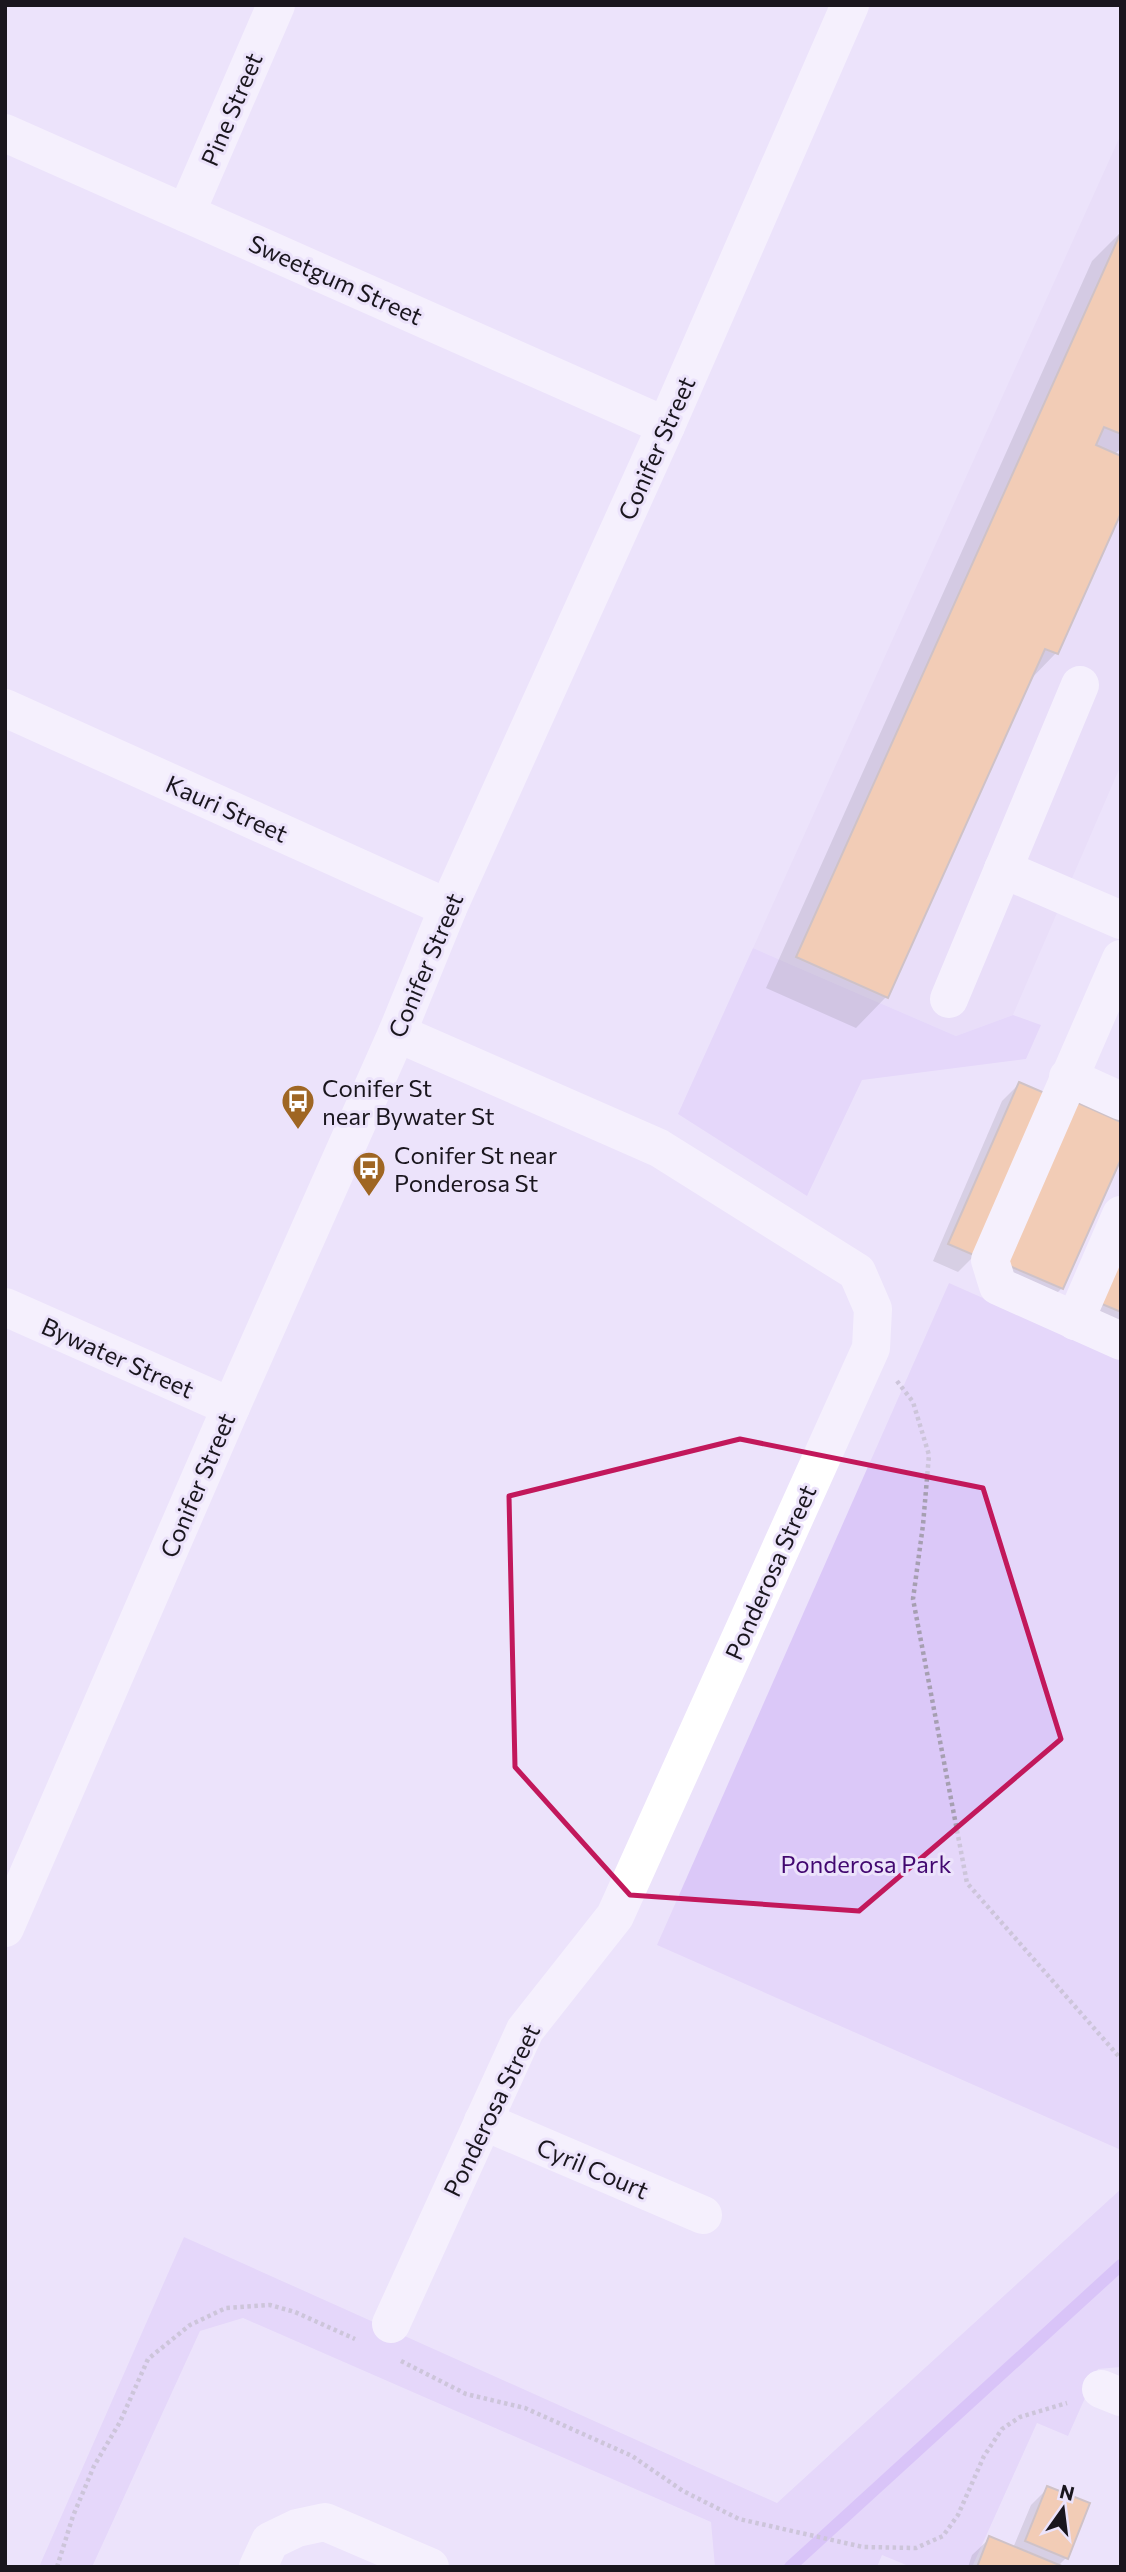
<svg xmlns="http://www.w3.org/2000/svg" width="1126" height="2572" font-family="Commissioner,sans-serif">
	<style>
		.built { fill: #e4d8f7 }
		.green { fill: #dbc8f8 }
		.shadow { fill: #0003 }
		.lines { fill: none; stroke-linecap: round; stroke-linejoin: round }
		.stream { stroke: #c29df4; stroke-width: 12 }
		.building { fill: #f8b063; stroke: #ac9a88; stroke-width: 2 }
		.path { stroke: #a69fb1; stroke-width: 4.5; stroke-dasharray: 3.5 3.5; stroke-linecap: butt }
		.minor { stroke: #fff; stroke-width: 38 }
		.marked { fill: none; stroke: #c2185b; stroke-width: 5; stroke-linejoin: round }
		.labels { text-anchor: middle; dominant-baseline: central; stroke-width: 6; stroke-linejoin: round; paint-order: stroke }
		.street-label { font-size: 24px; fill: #1a161e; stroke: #ece3fb }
		.poi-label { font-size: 24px; fill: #1a161e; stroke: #ece3fb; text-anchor: start }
		.park-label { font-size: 24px; fill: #420770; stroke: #ece3fb }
	</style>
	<rect width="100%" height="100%" fill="#ece3fb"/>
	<!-- built -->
	<path class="built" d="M1121,134V765L1013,1015L956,1036L753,948Z"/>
	<!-- green -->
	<g class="green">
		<path d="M753,948L956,1036L1013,1015L1041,1025L1026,1059L862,1080L807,1196L678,1114Z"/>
		<path d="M949,1283L1121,1359V2150L657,1945Z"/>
		<path d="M1121,2189V2367L1098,2369L1068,2436L1037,2423L972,2567H911L882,2555L877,2567H715L711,2522L243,2318L200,2331L92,2567H39L184,2237L777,2503Z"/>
	</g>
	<!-- shadow -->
	<g class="shadow">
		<path d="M1121,232V448L1114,455L1056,653L1029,681L886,997L856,1028L766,988L1092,261Z"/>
		<path d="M1019,1084L975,1255L958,1272L933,1261L1002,1101Z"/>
		<path d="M1052,1128L1062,1288L1038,1312L982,1288Z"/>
		<path d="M1121,1219V1347L1074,1327Z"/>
		<path d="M1048,2488L1066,2558L1058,2566L1060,2567H968L972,2555L989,2539L1013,2548L1031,2505Z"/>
	</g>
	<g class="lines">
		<!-- stream -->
		<path class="stream" d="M790,2567L1121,2265"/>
	</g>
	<!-- building -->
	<g class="building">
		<path d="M1121,232V434L1104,427L1096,445L1121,456V513L1058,654L1045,649L888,998L796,957Z"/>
		<path d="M1019,1082L1047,1094L976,1256L948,1244Z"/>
		<path d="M1076,1102L1121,1122V1159L1063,1289L1005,1264Z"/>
		<path d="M1121,1247V1312L1097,1302Z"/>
		<path d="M1047,2486L1090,2503L1068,2559L1025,2541Z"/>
		<path d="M989,2536L1064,2567H977Z"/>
	</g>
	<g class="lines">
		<!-- path -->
		<g class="path">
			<path d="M897,1381L913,1402L929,1455L923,1525L913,1599L967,1883L1121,2059"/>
			<path d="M401,2361L466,2394L525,2408L632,2456L683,2491L739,2519L863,2547L916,2548L943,2536L958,2515L984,2456L1002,2429L1020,2417L1067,2403"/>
			<path d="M57,2567L73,2516L94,2466L120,2422L148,2359L190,2325L226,2308L270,2305L295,2312L355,2339"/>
		</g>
		<!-- minor -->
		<g class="minor">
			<path d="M5,133L666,426"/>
			<path d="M186,213L276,5"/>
			<path d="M5,708L448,908"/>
			<path d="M1003,869L1121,920"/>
			<path d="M1121,959L990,1260L998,1286L1121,1341"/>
			<path d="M949,999L1080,685"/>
			<path d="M1068,1077L1121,1101"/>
			<path d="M5,1307L231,1407"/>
			<path d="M1075,1321L1121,1215"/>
			<path d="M5,1928L231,1407L397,1033L448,908L666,426L850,5"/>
			<path d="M483,2121L703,2215"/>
			<path d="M391,2324L525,2030L615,1916L871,1348L873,1309L857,1272L659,1148L397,1033"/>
			<path d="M1101,2389L1121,2397"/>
			<path d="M258,2567L270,2541L297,2528L325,2522L430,2567"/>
		</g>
	</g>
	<!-- marked area -->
	<path d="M0 0H1126V2572H0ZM740,1439L983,1488L1061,1739L859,1911L630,1895L515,1767L509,1496Z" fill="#ece3fb" fill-opacity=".55" fill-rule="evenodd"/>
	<path class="marked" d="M740,1439L983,1488L1061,1739L859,1911L630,1895L515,1767L509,1496Z"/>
	<!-- icons -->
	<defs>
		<symbol id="bus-pin" viewBox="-11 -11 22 30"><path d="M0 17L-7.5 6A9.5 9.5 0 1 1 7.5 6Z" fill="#9f6623" stroke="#ece3fb"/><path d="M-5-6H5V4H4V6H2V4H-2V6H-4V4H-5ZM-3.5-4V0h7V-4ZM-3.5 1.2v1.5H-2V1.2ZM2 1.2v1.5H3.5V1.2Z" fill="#fff"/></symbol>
	</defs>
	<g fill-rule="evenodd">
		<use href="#bus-pin" x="279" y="1082" width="38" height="52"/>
		<use href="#bus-pin" x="350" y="1149" width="38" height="52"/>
	</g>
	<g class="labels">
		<!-- street labels -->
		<g class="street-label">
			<text transform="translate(231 109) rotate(-67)">Pine Street</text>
			<text transform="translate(336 279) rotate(24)">Sweetgum Street</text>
			<text transform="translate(656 448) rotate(-66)">Conifer Street</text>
			<text transform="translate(227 808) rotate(24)">Kauri Street</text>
			<text transform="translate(425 965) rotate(-67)">Conifer Street</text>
			<text transform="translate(118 1357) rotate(24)">Bywater Street</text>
			<text transform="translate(197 1485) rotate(-67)">Conifer Street</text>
			<text transform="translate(770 1572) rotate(-66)">Ponderosa Street</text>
			<text transform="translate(491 2110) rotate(-64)">Ponderosa Street</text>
			<text transform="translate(593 2168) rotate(23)">Cyril Court</text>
		</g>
		<!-- poi labels -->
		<g class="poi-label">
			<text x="322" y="1087">Conifer St<tspan x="322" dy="28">near Bywater St</tspan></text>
			<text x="394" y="1154">Conifer St near<tspan x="394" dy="28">Ponderosa St</tspan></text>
		</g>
		<!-- park labels -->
		<g class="park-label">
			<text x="866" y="1863">Ponderosa Park</text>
		</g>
	</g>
	<!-- border -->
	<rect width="1126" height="2572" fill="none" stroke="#1a161e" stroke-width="14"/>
	<!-- north arrow -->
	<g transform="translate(1063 2509) rotate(14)" stroke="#ece3fb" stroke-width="5" paint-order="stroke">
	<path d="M0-5L12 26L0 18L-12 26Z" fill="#1a161e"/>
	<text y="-10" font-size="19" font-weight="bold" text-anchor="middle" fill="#1a161e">N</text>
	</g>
</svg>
